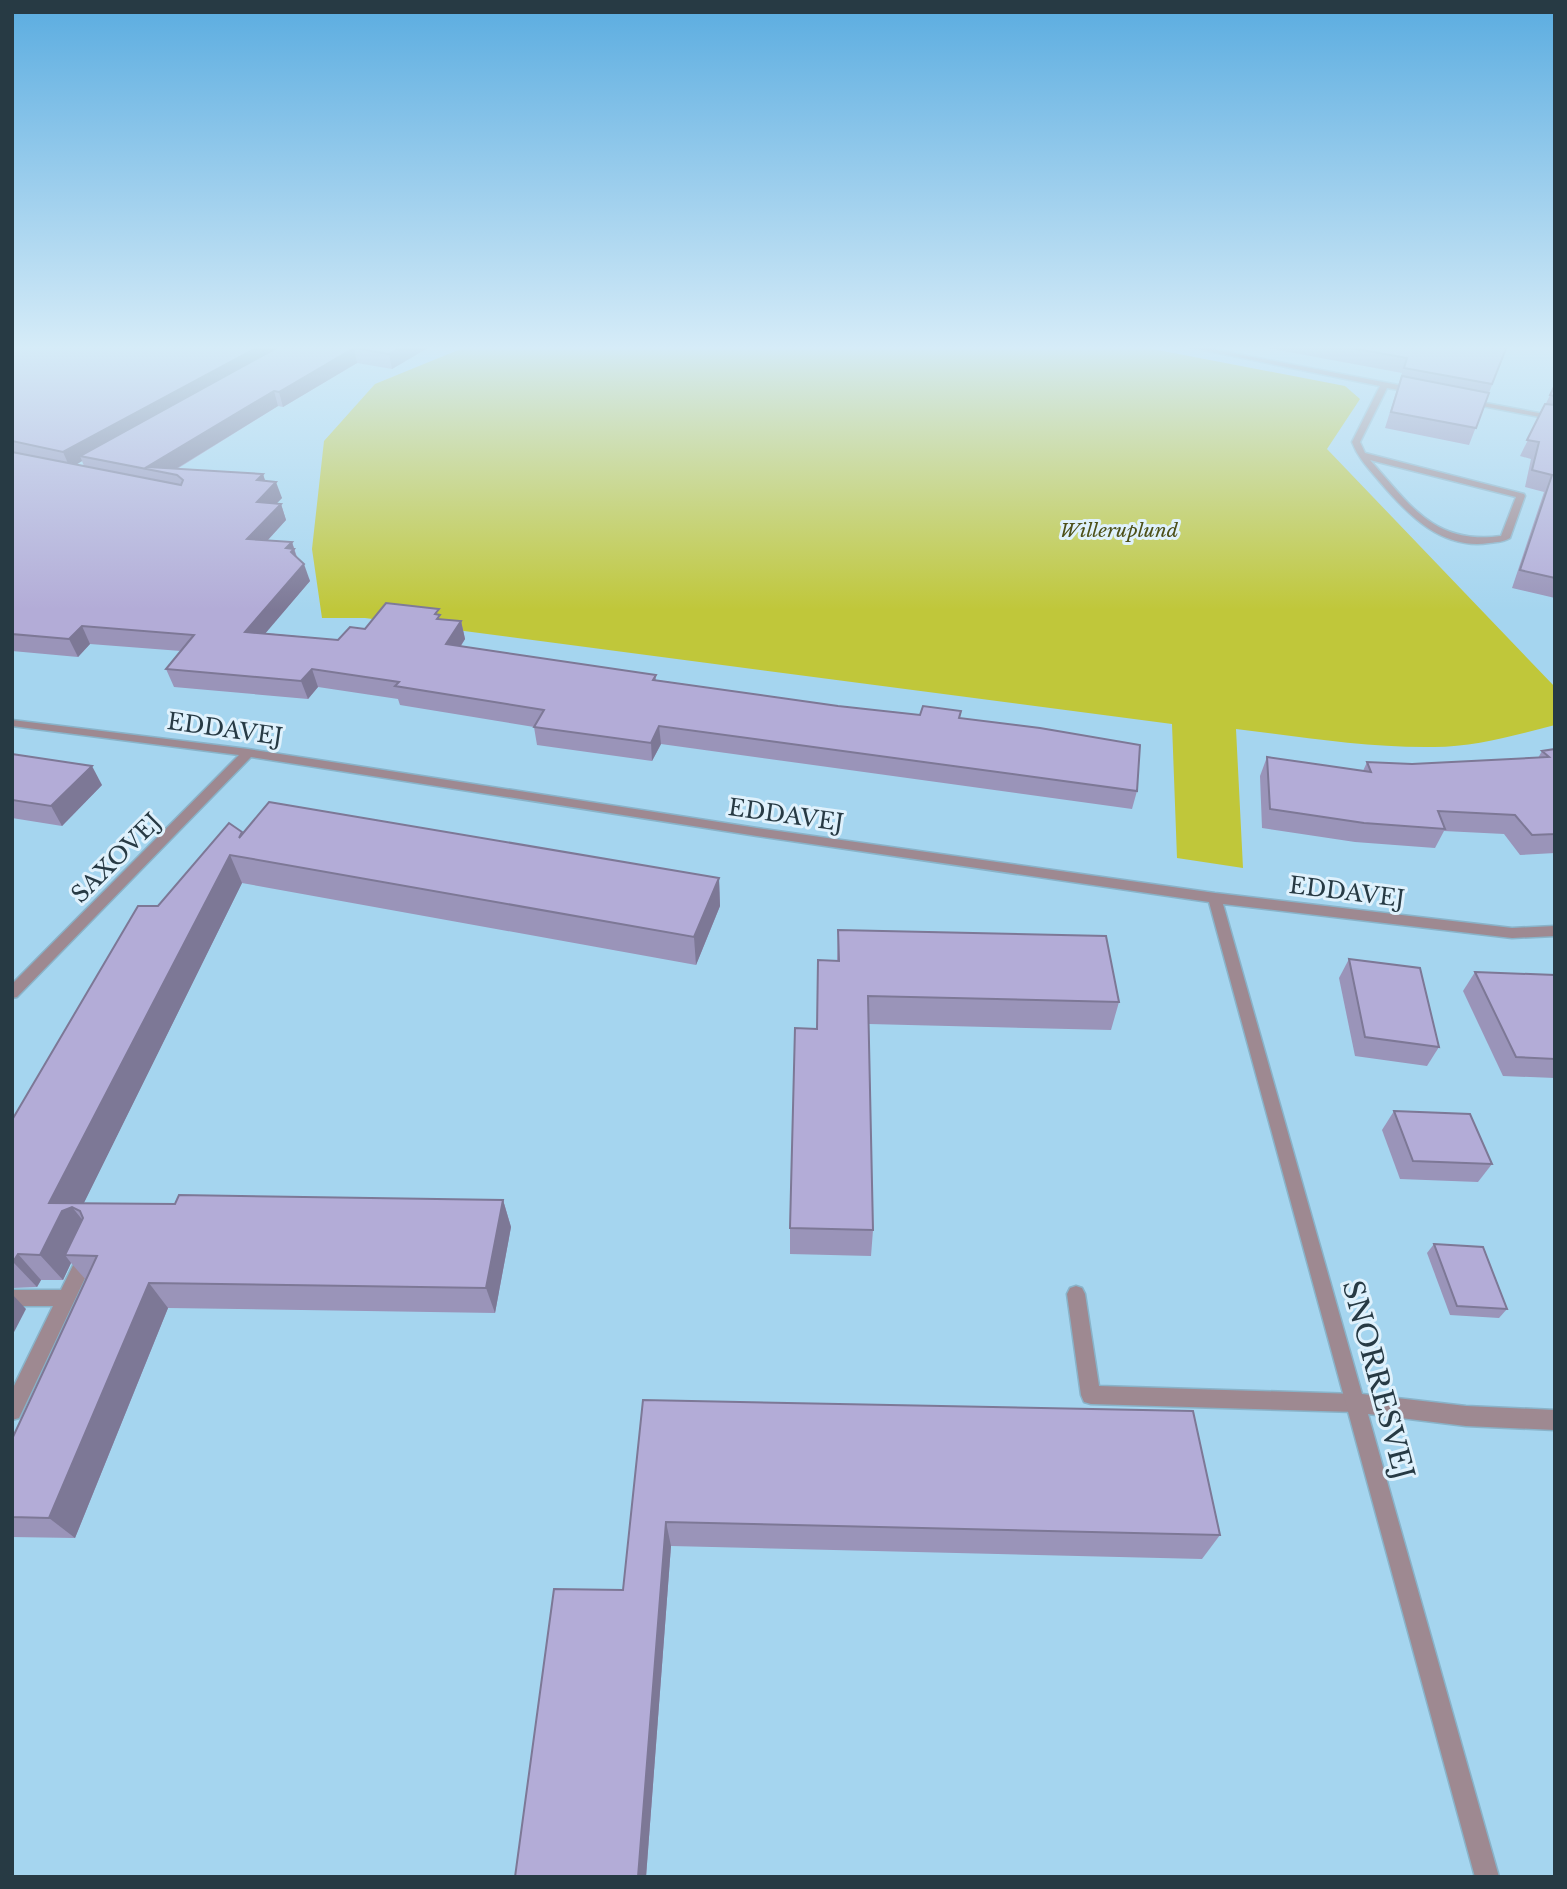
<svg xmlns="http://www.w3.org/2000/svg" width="1567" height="1889" font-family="'Libre Baskerville',serif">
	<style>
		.green { fill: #c0c73a }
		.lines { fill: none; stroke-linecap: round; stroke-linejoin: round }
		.service-casing { stroke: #89b3c9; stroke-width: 3 }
		.minor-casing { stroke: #89b3c9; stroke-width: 3 }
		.service { fill: #9e8991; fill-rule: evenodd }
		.minor { fill: #9e8991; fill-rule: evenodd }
		.wall { fill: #9a94b9; fill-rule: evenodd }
		.shaded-wall { fill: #7d7896 }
		.building { fill: #b3acd7; stroke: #7d7896; stroke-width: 2 }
		.labels { text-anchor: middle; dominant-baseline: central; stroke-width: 6; stroke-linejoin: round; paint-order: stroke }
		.far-park-label { font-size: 19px; font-style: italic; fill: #4d5019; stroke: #dff1fc }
		.street-label { font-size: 23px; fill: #273a44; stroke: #dff1fc }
		.near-street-label { font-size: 28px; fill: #273a44; stroke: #dff1fc }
	</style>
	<rect width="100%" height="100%" fill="#a5d5ef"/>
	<!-- green -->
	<path class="green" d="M468,346H752L808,348V346H1137L1345,386L1360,399L1327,449L1555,687V725C1516,735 1474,747 1434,747C1368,748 1301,737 1236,729L1243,868L1177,858L1172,724L365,618H322L312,549L324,441L375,384Z"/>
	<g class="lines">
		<defs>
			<g id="service">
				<path d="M87,1247L93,1249L96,1255L19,1418L12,1420V1390L53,1306H12V1290H61L81,1249Z"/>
				<path d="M1076,1286L1082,1288L1085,1294L1099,1386L1356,1394L1363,1396L1366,1403L1363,1410L1356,1412L1091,1404L1084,1402L1081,1395L1067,1294L1070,1288Z"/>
			</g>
			<g id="minor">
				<path d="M1183,346H1196L1419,389V393H1416L1387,388L1360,442L1365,453L1524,494L1525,496L1510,538C1504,542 1497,542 1489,543C1442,550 1408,515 1380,482C1369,469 1358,458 1352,442L1380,386ZM1370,460L1516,497L1501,536C1434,545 1410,505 1370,460Z"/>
				<path d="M1464,399L1555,416V420L1467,403H1464Z"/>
				<path d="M12,720L248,749L757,828L1215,893L1512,928L1555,926V936L1512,938L1223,904L1362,1394L1466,1406L1555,1410V1430L1466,1426L1368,1414L1499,1877H1475L1209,902L757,836L251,757L17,997L12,998V984L239,755L12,726Z"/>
			</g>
		</defs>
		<!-- service casing -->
		<use href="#service" class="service-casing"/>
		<!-- minor casing -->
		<use href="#minor" class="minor-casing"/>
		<!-- service -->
		<use href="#service" class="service"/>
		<!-- minor -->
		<use href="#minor" class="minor"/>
	</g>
	<!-- wall -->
	<g class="wall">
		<path d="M12,346H431L392,369L357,363L283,407L278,406L177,469L263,474L265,481L282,498L276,503L281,504L286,520L268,540L292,542L297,557L310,581L265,633L338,640L365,629L441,619L461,621L465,639L461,646L656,675V680L838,706L920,715L961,711L960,718L1137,791L1132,809L661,744L652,761L537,745L534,727L400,705L398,699L318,687L308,699L174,687L166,669L181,651L90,644L78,657L12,651ZM82,461L84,466L76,465Z"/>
		<path d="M1257,346H1507L1469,445L1385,428L1402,373Z"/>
		<path d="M1555,385V598L1512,588L1544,492L1525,487L1531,459L1520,456Z"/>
		<path d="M1555,749V853L1520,855L1504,834L1444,831L1435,848L1355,842L1262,828L1260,776L1267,757L1363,771L1367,762L1412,764L1538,758L1542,751Z"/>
		<path d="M12,754L102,785L62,826L12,818Z"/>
		<path d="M243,833L719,878L720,906L696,965L242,883L83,1204H175L503,1200L511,1227L495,1313L168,1308L75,1538L12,1537V1439L86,1280L71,1263L63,1280H41L37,1287L12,1288V1120L158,906Z"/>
		<path d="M838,930L1119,1002L1111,1030L869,1024L873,1230L871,1256L790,1254V1228L816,1029L837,960Z"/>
		<path d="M1349,959L1439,1047L1427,1066L1355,1056L1339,978Z"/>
		<path d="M1475,972L1555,975V1078L1503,1076L1463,991Z"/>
		<path d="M1394,1111L1492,1164L1478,1182L1400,1179L1382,1130Z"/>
		<path d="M1434,1244L1507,1309L1499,1318L1450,1315L1427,1253Z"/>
		<path d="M643,1400L1220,1535L1202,1559L671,1546L646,1877H515L623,1590Z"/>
	</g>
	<!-- shaded-wall -->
	<g class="shaded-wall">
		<path d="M260,346H291L80,456L82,461L70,468L63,452Z"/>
		<path d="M404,346H431L392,369L389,354Z"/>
		<path d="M354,348L357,363L283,407L279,392Z"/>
		<path d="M274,391L278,406L169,473L147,467Z"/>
		<path d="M263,474L268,490L276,482L282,498L262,519L257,502V480Z"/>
		<path d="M281,504L286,520L253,556L247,539Z"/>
		<path d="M292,542L297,559L286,548Z"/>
		<path d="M304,564L310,581L252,649L245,632Z"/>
		<path d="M461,621L465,639L450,662L446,644Z"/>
		<path d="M82,626L90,644L78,657L69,639Z"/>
		<path d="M312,669L318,687L308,699L301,681Z"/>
		<path d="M659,726L661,744L652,761L651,743Z"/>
		<path d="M92,766L102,785L62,826L51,806Z"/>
		<path d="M230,855L242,883L80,1211L72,1207L93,1233L65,1255L71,1263L63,1280L40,1255L49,1203Z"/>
		<path d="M719,878L720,906L696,965L694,937Z"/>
		<path d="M503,1200L511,1227L495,1313L486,1288Z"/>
		<path d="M18,1254L41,1280L37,1287L13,1262Z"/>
		<path d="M149,1283L168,1308L75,1538L49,1518Z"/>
		<path d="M12,1294L26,1309L12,1336Z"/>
		<path d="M666,1522L671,1546L646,1877H638Z"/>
	</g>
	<!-- building -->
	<g class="building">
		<path d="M12,346H260L63,452L12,441Z"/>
		<path d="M280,346H404L389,354L354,348L279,392L274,391L147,467L263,474L257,480L276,482L257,502L281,504L247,539L292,542L286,548L294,549L291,552L304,564L245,632L338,640L350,627L365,629L386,603L439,609L435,614L440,615L437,619L461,621L446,644L656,675L653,680L838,706L920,715L923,706L961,711L959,718L1040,728L1140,745L1137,791L659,726L651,743L534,727L544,710L395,686L399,682L312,669L301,681L166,669L194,635L82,626L69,639L12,634V452L181,485L183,480L177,475L80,456Z"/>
		<path d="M1340,346H1507L1492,384L1404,368L1407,358Z"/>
		<path d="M1402,376L1489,393L1476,428L1391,412Z"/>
		<path d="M1555,385V396L1550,395Z"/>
		<path d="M1545,404L1555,405V578L1520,570L1552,475L1532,470L1539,442L1527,440Z"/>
		<path d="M1555,749V834L1532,835L1515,815L1438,811L1445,829L1364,823L1270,809L1267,757L1371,772L1367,762L1412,764L1549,757L1542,751Z"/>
		<path d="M12,754L92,766L51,806L12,800Z"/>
		<path d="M269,802L719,878L694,937L230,855L49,1203L175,1204L179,1195L503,1200L486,1288L149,1283L49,1518L12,1517V1439L97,1256L65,1255L83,1218L80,1211L72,1207L62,1211L40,1255L18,1254L13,1262H12V1120L138,906H158L229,823L242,832L239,838Z"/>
		<path d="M838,930L1106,936L1119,1002L868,996L873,1230L790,1228L795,1028L817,1029L818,960L839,961Z"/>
		<path d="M1349,959L1420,968L1439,1047L1365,1037Z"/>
		<path d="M1475,972L1555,975V1059L1516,1057Z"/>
		<path d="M1394,1111L1470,1114L1492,1164L1413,1161Z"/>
		<path d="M1434,1244L1483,1247L1507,1309L1457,1306Z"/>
		<path d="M643,1400L1193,1411L1220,1535L666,1522L638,1877H515L554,1589L623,1590Z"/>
	</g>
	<!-- sky -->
	<linearGradient id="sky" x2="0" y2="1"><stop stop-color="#5aace0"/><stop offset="0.57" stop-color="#d6ecf8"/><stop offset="1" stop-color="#d6ecf8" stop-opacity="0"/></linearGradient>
	<rect width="1567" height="610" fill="url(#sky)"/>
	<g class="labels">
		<!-- far-park labels -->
		<g class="far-park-label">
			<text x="1119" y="530">Willeruplund</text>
		</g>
		<!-- street labels -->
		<g class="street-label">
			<text transform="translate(225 729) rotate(8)">EDDAVEJ</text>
			<text transform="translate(786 815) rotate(8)">EDDAVEJ</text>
			<text transform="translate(116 858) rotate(-45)">SAXOVEJ</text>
			<text transform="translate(1347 892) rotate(7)">EDDAVEJ</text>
		</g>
		<!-- near-street labels -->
		<g class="near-street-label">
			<text transform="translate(1378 1380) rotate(75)">SNORRESVEJ</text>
		</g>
	</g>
	<!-- border -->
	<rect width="1567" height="1889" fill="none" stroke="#273a44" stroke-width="28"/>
</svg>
